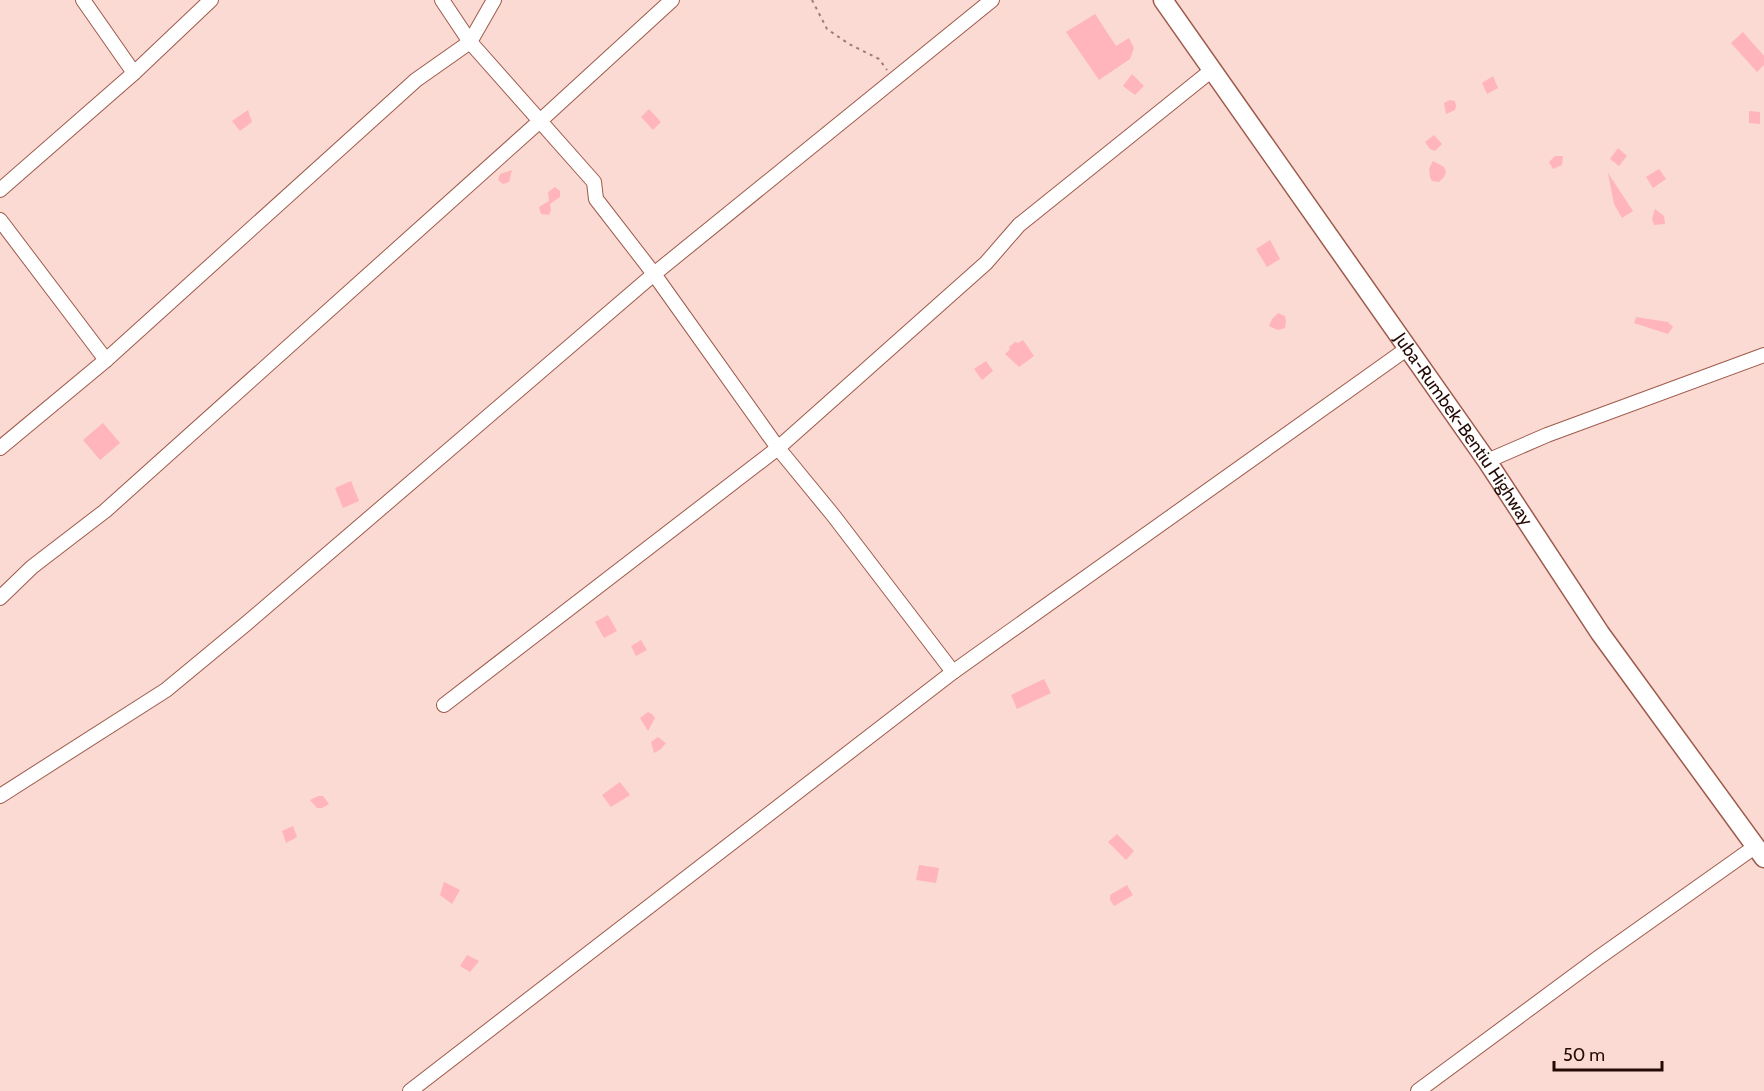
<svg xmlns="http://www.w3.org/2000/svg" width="1764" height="1091" font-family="Cabin,sans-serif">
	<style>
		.building { fill: #ffb5bb }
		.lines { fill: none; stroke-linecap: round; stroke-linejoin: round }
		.minor-casing { stroke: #9e5a4b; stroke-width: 16 }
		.major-casing { stroke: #9e5a4b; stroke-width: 21 }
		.path { stroke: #9b7d77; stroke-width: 2; stroke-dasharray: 3 4.5; stroke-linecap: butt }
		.minor { stroke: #fff; stroke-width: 14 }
		.major { stroke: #fff; stroke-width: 18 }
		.labels { text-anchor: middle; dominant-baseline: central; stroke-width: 4.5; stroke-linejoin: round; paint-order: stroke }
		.street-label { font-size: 18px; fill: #240a05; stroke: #fadad2 }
	</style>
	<rect width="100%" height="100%" fill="#fadad2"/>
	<!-- building -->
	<g class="building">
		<path d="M1095,14L1116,46L1129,38L1134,48L1130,59L1099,80L1066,32Z"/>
		<path d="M1743,32L1764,56V65L1757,72L1731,43Z"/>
		<path d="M1132,74L1144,86L1135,95L1123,86Z"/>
		<path d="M1493,76L1498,88L1487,94L1482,83Z"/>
		<path d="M1450,100L1455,101L1456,106L1455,110L1446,114L1444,103Z"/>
		<path d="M649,109L661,122L653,130L641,117Z"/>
		<path d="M248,110L252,122L240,131L232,121Z"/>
		<path d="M1749,111L1760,112V124L1749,123Z"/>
		<path d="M1434,135L1442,144L1435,151L1430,149L1425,142Z"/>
		<path d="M1618,148L1627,156L1619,166L1610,159Z"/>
		<path d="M1555,156H1563L1562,165L1553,169L1549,162Z"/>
		<path d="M1433,161L1444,167L1446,172L1444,177L1439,182L1432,181L1430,177L1429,169Z"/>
		<path d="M1659,169L1666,179L1653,188L1646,177Z"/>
		<path d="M512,170L509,182L503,184L498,180L500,174Z"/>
		<path d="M1608,173L1633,211L1622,218L1614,204Z"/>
		<path d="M555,187L560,191V197L550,204L551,210L549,215L541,214L539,207L549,201L548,192Z"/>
		<path d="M1655,209L1664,216L1665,224L1654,225L1652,219Z"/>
		<path d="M1270,240L1280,259L1267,267L1256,249Z"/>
		<path d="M1278,313L1285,316L1286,322L1285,328L1278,330L1269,326L1272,319Z"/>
		<path d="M1636,317L1668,322L1673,327L1668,334L1634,323Z"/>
		<path d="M1023,340L1034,356L1019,367L1005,354L1010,349L1009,347L1015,342L1018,343Z"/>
		<path d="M986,361L993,371L982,380L974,369Z"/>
		<path d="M103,423L120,443L100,460L83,440Z"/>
		<path d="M351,481L359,501L343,508L335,488Z"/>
		<path d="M608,615L617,631L604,638L595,622Z"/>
		<path d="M641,640L647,650L636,656L631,646Z"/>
		<path d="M1044,679L1051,693L1017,709L1011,695Z"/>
		<path d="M648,712L652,714L655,718L648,731L640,718Z"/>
		<path d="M658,737L666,743L661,749L654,753L651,742Z"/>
		<path d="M620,782L630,795L611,807L602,795Z"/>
		<path d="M318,796H323L329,804L322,808H317L310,800Z"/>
		<path d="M293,826L297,837L286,843L282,831Z"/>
		<path d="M1117,834L1134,851L1126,860L1108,842Z"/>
		<path d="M919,865L939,868L936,883L916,880Z"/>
		<path d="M444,882L460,890L452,904L440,895Z"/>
		<path d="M1127,885L1133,895L1114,906L1110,900V895Z"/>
		<path d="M467,955L479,961L470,972L460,966Z"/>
	</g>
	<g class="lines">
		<defs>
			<g id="minor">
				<path d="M83,0L134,73"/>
				<path d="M442,0L470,42L594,182L596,199L654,274L778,448L833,515L953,672"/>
				<path d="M0,190L134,73L211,0"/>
				<path d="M0,220L106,360"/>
				<path d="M0,448L106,360L416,80L470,42L494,0"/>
				<path d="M1487,461L1547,435L1764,355"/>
				<path d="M0,598L32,567L105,511L541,120L672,0"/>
				<path d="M444,705L778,448L986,263L1019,225L1212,70"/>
				<path d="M0,796L166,690L247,623L654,274L992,0"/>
				<path d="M410,1091L953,672L1408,348"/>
				<path d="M1418,1091L1598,958L1756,846"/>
			</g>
			<g id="major">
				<path id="s1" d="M1163,0L1487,461L1600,633L1764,858"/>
			</g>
		</defs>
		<!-- minor casing -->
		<use href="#minor" class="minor-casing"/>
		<!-- major casing -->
		<use href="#major" class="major-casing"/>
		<!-- path -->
		<path class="path" d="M812,0L827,29L849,44L879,59L887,70"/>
		<!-- minor -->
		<use href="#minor" class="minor"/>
		<!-- major -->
		<use href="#major" class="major"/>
	</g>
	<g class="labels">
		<!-- street labels -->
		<g class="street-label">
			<text stroke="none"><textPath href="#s1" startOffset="524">Juba-Rumbek-Bentiu Highway</textPath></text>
		</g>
	</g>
	<!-- scale -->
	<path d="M1554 1061v9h108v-9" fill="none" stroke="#240a05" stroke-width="3"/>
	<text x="1563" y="1061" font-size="18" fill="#240a05" stroke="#fadad2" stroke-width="4.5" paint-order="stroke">50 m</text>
</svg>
